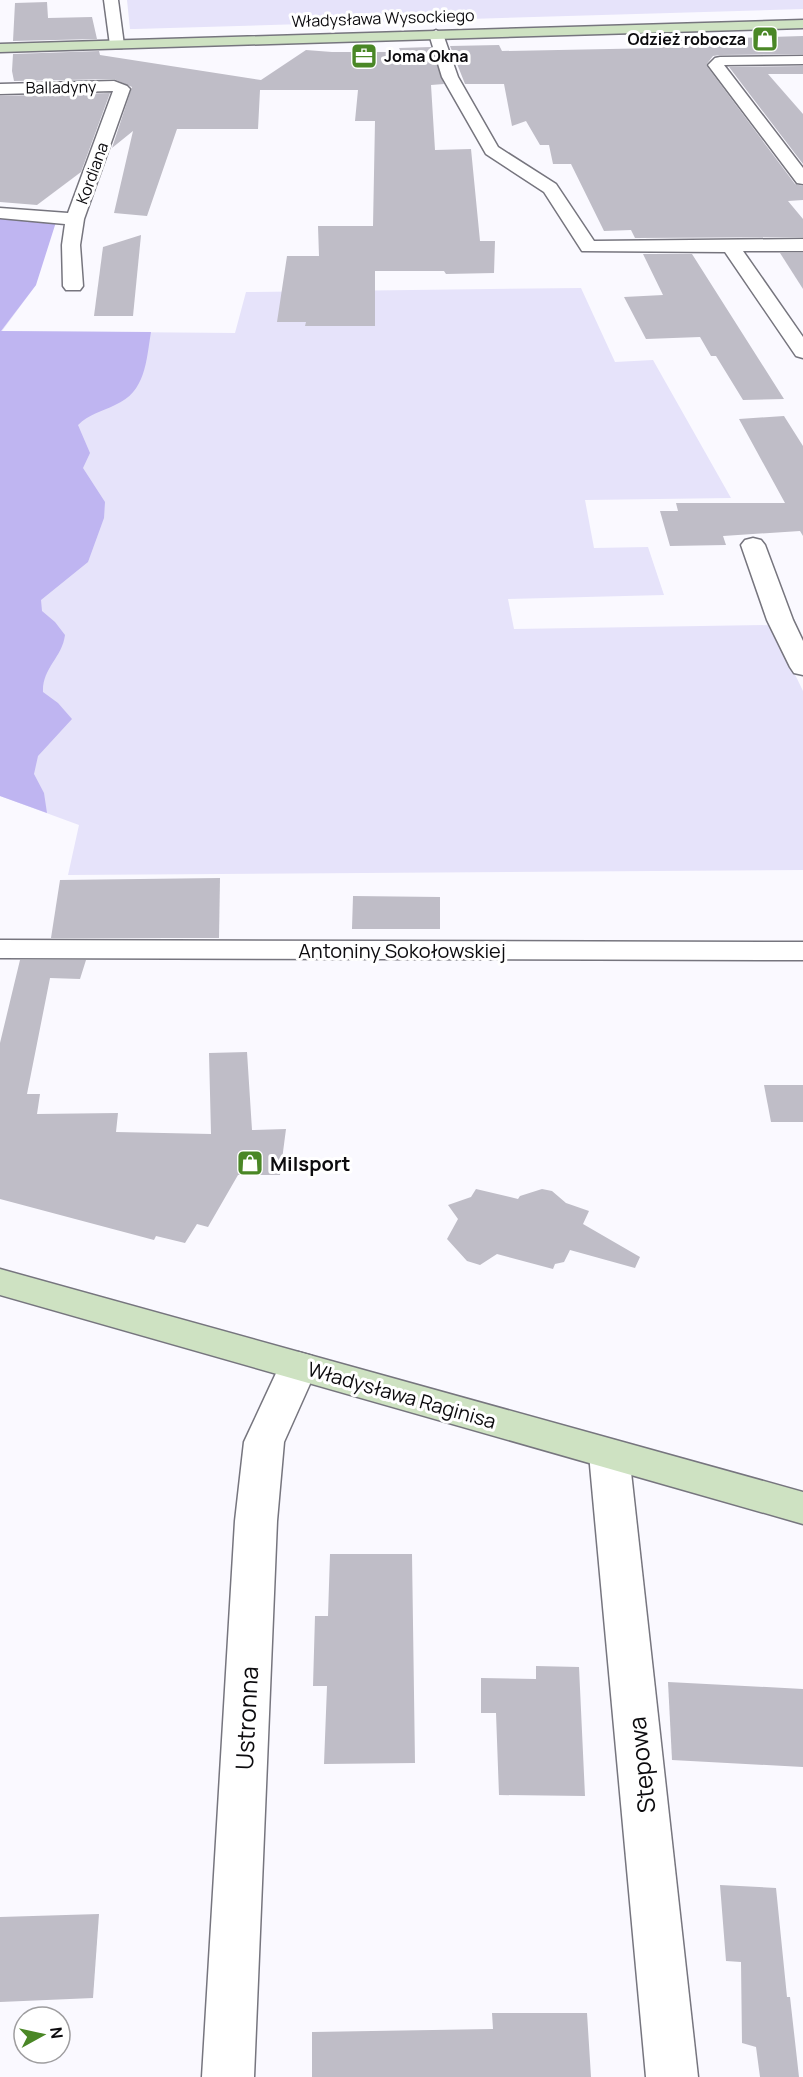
<svg xmlns="http://www.w3.org/2000/svg" width="803" height="2077" font-family="Manrope,sans-serif">
	<style>
		.green { fill: #e6e3fa }
		.forest { fill: #bfb5f1 }
		.building { fill: #bfbdc7 }
		.lines { fill: none; stroke-linecap: round; stroke-linejoin: round }
		.street-casing { stroke: #76757e; stroke-width: 3 }
		.secondary-casing { stroke: #76757e; stroke-width: 3 }
		.street { fill: #fff; fill-rule: evenodd }
		.secondary { fill: #cee2c2; fill-rule: evenodd }
		.labels { text-anchor: middle; dominant-baseline: central; stroke-width: 6; stroke-linejoin: round; paint-order: stroke }
		.far-street-label { font-size: 16px; fill: #0c0b0e; stroke: #fff }
		.far-poi-label { font-size: 16px; font-weight: bold; fill: #0c0b0e; stroke: #fff; text-anchor: end }
		.street-label { font-size: 20px; fill: #0c0b0e; stroke: #fff }
		.poi-label { font-size: 20px; font-weight: bold; fill: #0c0b0e; stroke: #fff; text-anchor: start }
		.near-street-label { font-size: 24px; fill: #0c0b0e; stroke: #fff }
	</style>
	<rect width="100%" height="100%" fill="#faf9ff"/>
	<!-- green -->
	<g class="green">
		<path d="M127,0H803V9L135,29H130Z"/>
		<path d="M0,218L36,285L2,331L235,333L246,292L581,288L615,362L653,360L731,498L585,500L594,548L648,547L664,595L508,599L514,629L771,625L803,691V870L68,875L79,825L0,796Z"/>
	</g>
	<!-- forest -->
	<path class="forest" d="M0,218L56,222L36,285L1,331L151,332C146,361 146,392 115,405C101,412 89,414 78,425L90,453L83,468L105,502L104,518L88,562L41,600L42,611L55,622L65,635C62,658 42,668 43,692L58,703L72,719L38,756L34,774L44,793L47,813L0,796Z"/>
	<!-- building -->
	<g class="building">
		<path d="M47,2L48,18L92,17L97,39L13,41L15,3Z"/>
		<path d="M803,36V54L720,55L713,56L706,65L795,184L803,186V200L788,201L803,219V237L635,238L631,230L604,231L571,164H553L549,145H540L526,121L512,126L504,84H465L450,46L499,45L502,51L660,48L658,44H668L666,40Z"/>
		<path d="M431,47L444,84L431,85L435,150L471,149L480,241H495L494,273L446,274L444,271H375V326H305L306,322H277L287,256H319L318,226H373L375,121H355L358,90H260L258,129H177L147,216L114,213L133,131L112,148L132,87L114,79L14,81L12,71L13,54L99,51L100,55L261,80L306,50L332,52H401L399,48Z"/>
		<path d="M803,66V74H768L803,114V164L729,67Z"/>
		<path d="M110,93L81,172L37,205L0,202V96Z"/>
		<path d="M141,235L133,316H94L103,247Z"/>
		<path d="M780,253H803V289Z"/>
		<path d="M643,254H692L784,399L743,400L716,356H711L700,337L646,339L624,297L663,295Z"/>
		<path d="M784,416L803,446V536L800,531L723,536L726,545L670,546L660,511H678L676,503H785L739,419Z"/>
		<path d="M220,878L219,938H51L60,880Z"/>
		<path d="M353,896L440,897V929H352Z"/>
		<path d="M20,960H86L80,979L50,978L27,1094H40L37,1114L118,1113L116,1132L211,1134L209,1053L247,1052L252,1130L286,1129L280,1175H238L208,1227L197,1224L185,1243L156,1236L154,1240L0,1199V1043Z"/>
		<path d="M764,1085H803V1122H771Z"/>
		<path d="M476,1189L518,1199L520,1196L542,1189L552,1191L566,1203L589,1211L583,1224L640,1257L635,1268L570,1250L564,1262L555,1264L553,1269L497,1254L480,1265L467,1261L447,1239L458,1219L448,1205L471,1197Z"/>
		<path d="M330,1554H412L415,1763L324,1764L327,1686H313L315,1616H328Z"/>
		<path d="M536,1666L579,1667L585,1796L499,1795L496,1713H481V1678L536,1679Z"/>
		<path d="M668,1682L803,1689V1767L672,1760Z"/>
		<path d="M720,1885L776,1888L787,1997H790L799,2077H760L756,2047L742,2043L741,1962L726,1961Z"/>
		<path d="M99,1914L93,1998L0,2002V1917Z"/>
		<path d="M492,2013H587L591,2077H312V2032L493,2029Z"/>
	</g>
	<g class="lines">
		<defs>
			<g id="street">
				<path d="M104,0H118L124,45L122,48H112L110,45Z"/>
				<path d="M436,30L443,34L458,77L498,147L556,184L594,241L803,239V251H743L803,337V358L796,356L725,252L582,251L544,192L486,154L442,77L429,34Z"/>
				<path d="M803,56V64L724,65L803,168V184L797,183L708,65L715,58L720,57Z"/>
				<path d="M114,81L127,86L130,89L84,219L80,245L83,286L80,290H66L63,286L62,245L65,224L0,218V208L68,213L113,91L0,94V84Z"/>
				<path d="M753,538L761,540L765,545L793,620L803,641V675L794,673L790,667L767,620L741,545L745,540Z"/>
				<path d="M0,940L803,942V960L0,958Z"/>
				<path d="M298,1352L312,1356L318,1366L284,1442L277,1521L254,2077H202L235,1521L244,1442L284,1356Z"/>
				<path d="M609,1439L623,1443L629,1454L698,2077H646L589,1454L595,1443Z"/>
			</g>
			<g id="secondary">
				<path d="M803,20V28L0,52V44Z"/>
				<path d="M0,1269L803,1492V1524L0,1295Z"/>
			</g>
		</defs>
		<!-- street casing -->
		<use href="#street" class="street-casing"/>
		<!-- secondary casing -->
		<use href="#secondary" class="secondary-casing"/>
		<!-- street -->
		<use href="#street" class="street"/>
		<!-- secondary -->
		<use href="#secondary" class="secondary"/>
	</g>
	<!-- icons -->
	<defs>
		<symbol id="shop-square" viewBox="-11 -11 22 22"><rect x="-9" y="-9" width="18" height="18" rx="4" fill="#4a8726" stroke="#fff"/><path d="M-5-2.5h2.3a2.7 3.5 0 0 1 5.4 0H5L5.5 6h-11ZM-1.5-2.5h3a1.5 2.3 0 0 0-3 0Z" fill="#fff"/></symbol>
		<symbol id="office-square" viewBox="-11 -11 22 22"><rect x="-9" y="-9" width="18" height="18" rx="4" fill="#4a8726" stroke="#fff"/><path d="M-6-3h4V-5.5h4V-3h4V5H-6ZM-1-4.5V-3h2v-1.5ZM-6 0V1H6V0Z" fill="#fff"/></symbol>
	</defs>
	<g fill-rule="evenodd">
		<use href="#shop-square" x="750" y="24" width="30" height="30"/>
		<use href="#office-square" x="349" y="41" width="30" height="30"/>
		<use href="#shop-square" x="235" y="1148" width="30" height="30"/>
	</g>
	<g class="labels">
		<!-- far-street labels -->
		<g class="far-street-label">
			<text transform="translate(383 18) rotate(-2)">Władysława Wysockiego</text>
			<text transform="translate(61 87) rotate(-1)">Balladyny</text>
			<text transform="translate(92 173) rotate(-70)">Kordiana</text>
		</g>
		<!-- far-poi labels -->
		<g class="far-poi-label">
			<text x="746" y="39">Odzież robocza</text>
			<text x="384" y="56" text-anchor="start">Joma Okna</text>
		</g>
		<!-- street labels -->
		<g class="street-label">
			<text x="402" y="950">Antoniny Sokołowskiej</text>
			<text transform="translate(402 1395) rotate(16)">Władysława Raginisa</text>
		</g>
		<!-- poi labels -->
		<g class="poi-label">
			<text x="270" y="1163">Milsport</text>
		</g>
		<!-- near-street labels -->
		<g class="near-street-label">
			<text transform="translate(246 1718) rotate(-87)">Ustronna</text>
			<text transform="translate(641 1765) rotate(-96)">Stepowa</text>
		</g>
	</g>
	<!-- north arrow -->
	<g transform="translate(42 2035) rotate(82)"><circle r="28" fill="#ffffff" stroke="#9e9d9f" stroke-width="1.5"/>
	<path d="M0-4.5L10 22L0 15L-10 22Z" fill="#4a8726"/>
	<text y="-9" font-size="16" font-weight="bold" text-anchor="middle" fill="#0c0b0e">N</text>
	</g>
</svg>
